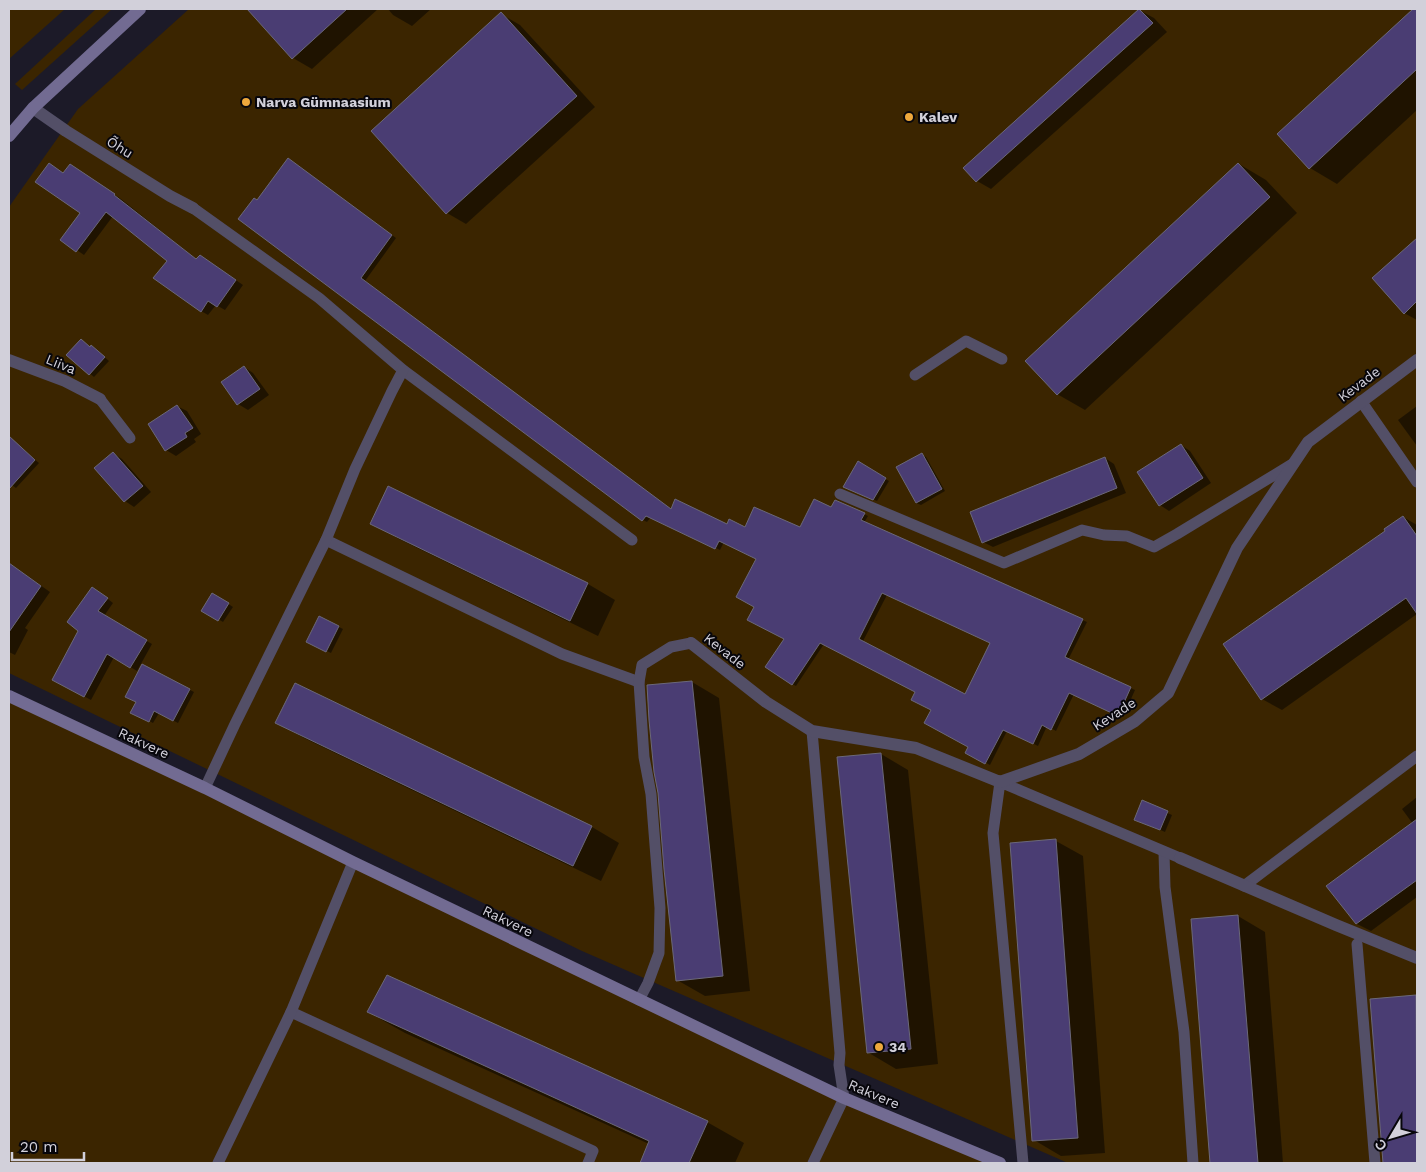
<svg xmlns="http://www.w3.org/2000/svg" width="1426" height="1172" font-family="'Work Sans',sans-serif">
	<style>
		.green { fill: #3b2500 }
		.shadow { fill: #0007; fill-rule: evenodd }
		.building { fill: #4a3d73; stroke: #6b6879; fill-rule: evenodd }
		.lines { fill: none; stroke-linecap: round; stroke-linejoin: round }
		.lane { stroke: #534f67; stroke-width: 11 }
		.street { stroke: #534f67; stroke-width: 12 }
		.secondary { stroke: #726b92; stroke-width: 12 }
		.poi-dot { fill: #eea83c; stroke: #07060b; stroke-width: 2 }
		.labels { text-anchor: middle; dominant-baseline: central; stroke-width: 4; stroke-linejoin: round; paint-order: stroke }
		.poi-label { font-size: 14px; font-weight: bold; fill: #d2d0da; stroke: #07060b; text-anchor: start }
		.street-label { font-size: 14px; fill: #d2d0da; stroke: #07060b }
	</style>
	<rect width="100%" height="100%" fill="#1c1a28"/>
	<!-- green -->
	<g class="green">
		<path d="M9,9H65L9,59Z"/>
		<path d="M96,9H112L22,90L15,84Z"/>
		<path d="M189,9H1417V1163H1068L582,951L9,673V207L78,109Z"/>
		<path d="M9,695L989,1163H9Z"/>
	</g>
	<!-- shadow -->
	<g class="shadow">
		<path d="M255,9H378L312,69L293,58L252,12Z"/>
		<path d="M388,9H431L412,26L393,15Z"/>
		<path d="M1414,9H1417V110L1337,184L1310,168L1279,135Z"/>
		<path d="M1139,10L1154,18L1167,32L991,189L977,181Z"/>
		<path d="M501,14L520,25L595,107L466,224L447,213Z"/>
		<path d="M292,162L396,238L365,281L671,510L727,526L745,528H801L832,508L864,514L868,516L864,523L1087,622L1068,660L1135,690L1123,717L1074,694L1056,731L1047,726L1038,746L1007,731L990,765L967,753L970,746L932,710L916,692L824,644L796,686L792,684L786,639L756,606L757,558L724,542L720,550L651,517L647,522L643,520L258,201ZM887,595L991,643L965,696L862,643Z"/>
		<path d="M1239,164L1266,180L1297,213L1085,410L1057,394Z"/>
		<path d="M77,170L121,199L197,260H207L243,285L225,310L216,305L208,315L201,311L169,260L113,216L84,255L62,240L82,212L64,174Z"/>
		<path d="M1417,240V320L1404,313L1374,279Z"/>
		<path d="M81,340L91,348L96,350L109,361L94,377L68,355Z"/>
		<path d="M244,367L253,373L269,395L248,410L238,404L223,382Z"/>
		<path d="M177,406L187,411L201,434L194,439L196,442L176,456L166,450Z"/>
		<path d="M1417,406V446L1398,420Z"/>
		<path d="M16,444L39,463L16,488L9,483V448L10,449Z"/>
		<path d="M1181,445L1190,451L1211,483L1169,511L1160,505Z"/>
		<path d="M113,453L122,459L151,492L134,507L125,501L96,468Z"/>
		<path d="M922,455L926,457L945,491L921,505L916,503Z"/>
		<path d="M1105,458L1114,464L1126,493L993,547L983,542Z"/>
		<path d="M858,463L889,481L877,501L848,489Z"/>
		<path d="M388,488L588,584L615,600L598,636L399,539L371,523Z"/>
		<path d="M1403,517L1417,525V614L1282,710L1262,699L1387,531Z"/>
		<path d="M9,563L50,592L25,628L28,630L15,655L9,652Z"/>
		<path d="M99,592L113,603L104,616L152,644L137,671L114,657L91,700L54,680Z"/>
		<path d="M213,594L233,607L223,622L203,610Z"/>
		<path d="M339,627L343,629L331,653L308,642Z"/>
		<path d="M143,666L194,692L178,723L159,713L153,723L132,712L137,702Z"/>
		<path d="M692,682L719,698L750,991L705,996L677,980Z"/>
		<path d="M295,685L592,827L619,843L601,881L304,738L277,723Z"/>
		<path d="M881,754L908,770L938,1064L896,1069L869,1053Z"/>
		<path d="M1417,797V897L1371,931L1357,924L1328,887L1413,824L1402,809Z"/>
		<path d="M1143,802L1172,815L1165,832L1140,821Z"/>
		<path d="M1056,841L1083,856L1105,1153L1061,1156L1034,1140Z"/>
		<path d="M1238,916L1265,932L1283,1163H1211L1192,920Z"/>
		<path d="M1416,997H1417V1163H1385L1371,1000Z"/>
		<path d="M368,1012L707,1122L744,1143L735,1163H641L649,1144L405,1033Z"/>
	</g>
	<!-- building -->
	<g class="building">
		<path d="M247,9H347L292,59Z"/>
		<path d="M1139,9L1153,23L976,182L963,168Z"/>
		<path d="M1413,9H1417V69L1309,169L1277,134Z"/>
		<path d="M501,12L577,96L446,214L371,131Z"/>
		<path d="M288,158L392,235L361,278L671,509L675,499L727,524L729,519L745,527L754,507L800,527L814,499L831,507L835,500L865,513L861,520L1083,619L1065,657L1131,687L1118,716L1069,693L1051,730L1042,725L1033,744L1003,730L985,764L965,753L968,747L924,723L931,710L911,700L915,692L820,643L792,685L765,667L784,639L747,620L754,607L736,597L756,559L719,541L715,549L646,516L642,521L238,219L254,198L257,200ZM882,593L990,643L965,694L859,639Z"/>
		<path d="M49,163L63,173L70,164L115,194L114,195L196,259L200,255L236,280L217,307L208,301L201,312L153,278L167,261L106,212L76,252L60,240L80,213L35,182Z"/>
		<path d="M1238,163L1270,197L1057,395L1025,361Z"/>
		<path d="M1417,238V301L1404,314L1372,278Z"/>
		<path d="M81,339L90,347L91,345L105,357L89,375L66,355Z"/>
		<path d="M244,366L260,389L237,405L221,382Z"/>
		<path d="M177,405L193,428L185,433L187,437L165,451L148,424Z"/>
		<path d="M9,436L35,460L9,489Z"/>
		<path d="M1181,444L1203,478L1159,506L1137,472Z"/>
		<path d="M113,452L143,486L124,502L94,468Z"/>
		<path d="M922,453L942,489L916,503L896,467Z"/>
		<path d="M1105,457L1117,488L982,543L970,512Z"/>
		<path d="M858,461L886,478L873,500L843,487Z"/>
		<path d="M388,486L588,583L570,621L370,524Z"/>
		<path d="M1403,516L1417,536V614L1406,598L1261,700L1223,644L1385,531L1384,529Z"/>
		<path d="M9,563L41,586L9,632Z"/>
		<path d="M92,587L108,598L98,611L147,640L130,668L107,654L84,697L52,680L78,631L67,622Z"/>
		<path d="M212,593L229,603L218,621L201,611Z"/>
		<path d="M319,616L339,626L326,652L306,642Z"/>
		<path d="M142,664L190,689L173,721L154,711L149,722L130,713L136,702L125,697Z"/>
		<path d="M692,681L723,976L676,981L664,869L658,793L654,772L649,720L647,685Z"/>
		<path d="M295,683L592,826L573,866L275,723Z"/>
		<path d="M881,753L911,1049L867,1053L837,757Z"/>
		<path d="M1142,800L1168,811L1160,830L1134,820Z"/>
		<path d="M1417,819V880L1356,924L1326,886Z"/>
		<path d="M1056,839L1078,1138L1032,1141L1010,843Z"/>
		<path d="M1238,915L1258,1163H1210L1191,919Z"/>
		<path d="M387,975L708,1121L689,1163H640L649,1141L367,1012Z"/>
		<path d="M1416,995L1417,1163H1383L1370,999Z"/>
	</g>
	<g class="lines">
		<!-- lane -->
		<g class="lane">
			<path d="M193,208L319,298L403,370L632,540"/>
			<path d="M915,375L966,341L1002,359"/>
			<path d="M100,399L130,438"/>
			<path d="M1361,401L1417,482"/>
			<path d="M840,494L1004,563L1082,530L1104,535L1127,536L1154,547L1177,534L1294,463"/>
			<path d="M326,540L562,654L639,682"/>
			<path d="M812,731L840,1053L839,1065L844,1098L813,1163"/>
			<path d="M205,788L235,724L326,540L355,469L392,391L403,370"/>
			<path d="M1164,852L1165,887L1184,1032L1193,1163"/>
			<path d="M1244,886L1417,756"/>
			<path d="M1357,944L1375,1163"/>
			<path d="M639,1000L648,983L659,953L660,908L651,794L644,757L639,682L642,665L671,647L691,643"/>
			<path d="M291,1012L593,1151L588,1163"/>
			<path d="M218,1163L291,1012L353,862"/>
			<path d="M1023,1163L993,833L1000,782L1180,858"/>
		</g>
		<!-- street -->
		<g class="street">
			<path d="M33,108L66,131L170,196L193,208"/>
			<path d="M9,360L65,381L100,399"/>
			<path d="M691,643L766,702L812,731L916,748L1000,782L1079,754L1135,721L1168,693L1237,548L1308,442L1417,360"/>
			<path d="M1180,858L1336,925L1417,958"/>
		</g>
		<!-- secondary -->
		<g class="secondary">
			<path d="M9,136L33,108L140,9"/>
			<path d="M9,696L205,788L353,862L844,1098L1000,1163"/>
		</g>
	</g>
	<!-- markers -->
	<g class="poi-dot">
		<circle cx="246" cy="102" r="5"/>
		<circle cx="909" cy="117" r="5"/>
		<circle cx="879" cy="1047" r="5"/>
	</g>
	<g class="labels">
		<!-- poi labels -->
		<g class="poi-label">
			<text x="256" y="102">Narva Gümnaasium</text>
			<text x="919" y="117">Kalev</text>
			<text x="889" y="1047">34</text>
		</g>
		<!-- street labels -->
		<g class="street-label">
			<text transform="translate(120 147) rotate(32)">Õhu</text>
			<text transform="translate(61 364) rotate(22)">Liiva</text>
			<text transform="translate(1359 384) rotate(-37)">Kevade</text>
			<text transform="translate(725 651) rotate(38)">Kevade</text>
			<text transform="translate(1114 714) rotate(-33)">Kevade</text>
			<text transform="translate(144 743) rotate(25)">Rakvere</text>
			<text transform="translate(508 921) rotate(26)">Rakvere</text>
			<text transform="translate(874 1094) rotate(23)">Rakvere</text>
		</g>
	</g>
	<!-- border -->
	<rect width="1426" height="1172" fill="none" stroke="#d2d0da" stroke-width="20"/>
	<!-- north arrow -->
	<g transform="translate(1391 1137) rotate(232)" stroke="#07060b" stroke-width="4" paint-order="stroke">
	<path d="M0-4L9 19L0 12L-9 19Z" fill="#d2d0da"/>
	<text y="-8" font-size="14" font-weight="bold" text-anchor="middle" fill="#d2d0da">С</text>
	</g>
	<!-- scale -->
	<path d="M12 1152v8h72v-8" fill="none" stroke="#d2d0da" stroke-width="2.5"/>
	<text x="20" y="1152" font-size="15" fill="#d2d0da" stroke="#07060b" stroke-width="4" paint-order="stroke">20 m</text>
</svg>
